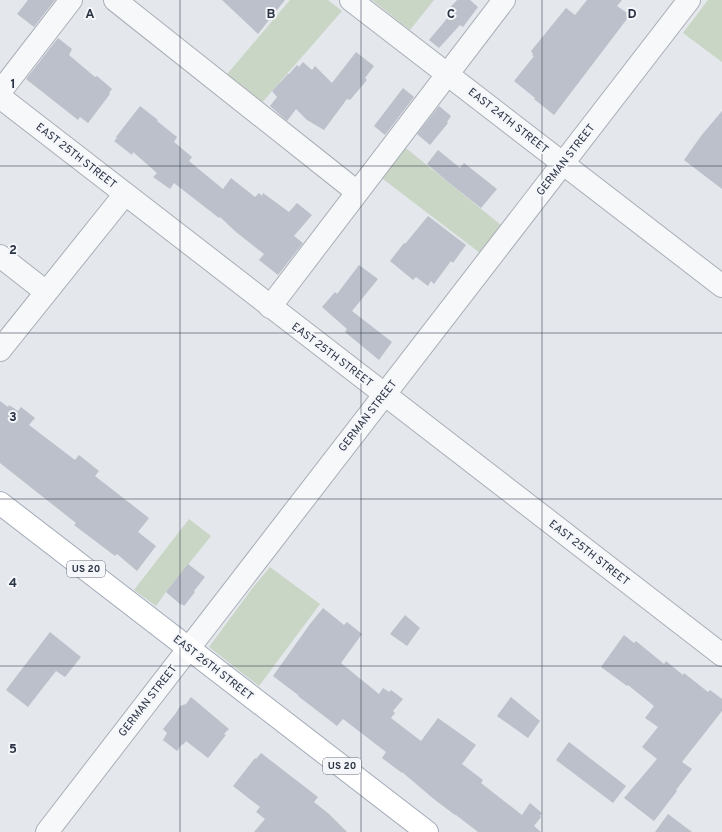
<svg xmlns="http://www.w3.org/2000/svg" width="722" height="832" font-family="Overpass,sans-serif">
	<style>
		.green { fill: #c9d6c5 }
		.building { fill: #bbc0ca }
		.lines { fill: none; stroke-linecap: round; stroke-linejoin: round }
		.minor-casing { stroke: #a9aeb7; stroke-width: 24 }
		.major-casing { stroke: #a3abb8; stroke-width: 24 }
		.minor { stroke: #f7f8fa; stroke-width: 22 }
		.major { stroke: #fff; stroke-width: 22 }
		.grid { fill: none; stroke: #2b3445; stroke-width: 1; stroke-opacity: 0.55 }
		.labels { text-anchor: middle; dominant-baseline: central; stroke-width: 4; stroke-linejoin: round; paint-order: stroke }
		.shield { fill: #f4f6f9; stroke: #676e7b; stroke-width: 1 }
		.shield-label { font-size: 10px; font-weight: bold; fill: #2b3445 }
		.street-label { font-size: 11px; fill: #2b3445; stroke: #f4f6f9 }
		.grid-label { font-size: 13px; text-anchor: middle; font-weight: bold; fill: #2b3445; stroke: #f4f6f9; stroke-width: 4; stroke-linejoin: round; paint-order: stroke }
	</style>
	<rect width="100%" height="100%" fill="#e4e7ec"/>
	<!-- green -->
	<g class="green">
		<path d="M290,0H328L342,11L259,106L223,79Z"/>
		<path d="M372,0H434L410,30Z"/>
		<path d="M708,0H722V62L683,33Z"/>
		<path d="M402,145L501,225L480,253L379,176Z"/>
		<path d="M189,519L211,536L166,592L156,606L134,590Z"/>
		<path d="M270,567L320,604L259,686L209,647L254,586Z"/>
	</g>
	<!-- building -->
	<g class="building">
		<path d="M28,0H55L34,27L17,14Z"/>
		<path d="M222,0H285L258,34Z"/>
		<path d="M457,0H470L478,7L463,27L460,25L439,48L429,40L450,15L446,12Z"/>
		<path d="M587,0H622L617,6L630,15L554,115L534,99L535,98L514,81L534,56L532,55L533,54L531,51L566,8L575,15Z"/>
		<path d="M58,38L72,49L69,55L95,77L97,76L112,89L109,93L110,94L88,123L80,117L78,120L26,79Z"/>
		<path d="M356,52L374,66L365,78L367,80L350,100L347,99L324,130L307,120L296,109L287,121L270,106L277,97L272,91L288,74H289L297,65L299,67L303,62L312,70L315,66L332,83Z"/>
		<path d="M403,88L414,97L385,135L374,126Z"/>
		<path d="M140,106L158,120L157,121L177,137L174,142L192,157L189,161L223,189L231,178L255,197L259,193L262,196L263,193L289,212L297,203L312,215L294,236L303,243L278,275L259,260L264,254L236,232L220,217L219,218L174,183L170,189L153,177L157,173L133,152L132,155L114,141L117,138L116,137Z"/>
		<path d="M439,106L451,116L447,122L448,123L430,145L417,134Z"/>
		<path d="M722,111V189L684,160L701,136Z"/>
		<path d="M438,150L460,168L464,163L497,189L481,208L448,182L427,164Z"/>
		<path d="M428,216L466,245L453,263L451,261L434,284L431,281L428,286L416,277L413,280L390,261L404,243L405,244Z"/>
		<path d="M359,265L378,279L352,311L392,342L379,360L345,332L347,329L322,307L335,292L337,294Z"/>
		<path d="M0,401L8,407L9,405L18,411L21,407L35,418L29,425L75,460L79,455L99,471L95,476L149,518L138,532L156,546L137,571L117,554L115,556L74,525L76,523L0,463Z"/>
		<path d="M188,564L205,577L194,591L195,592L184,606L182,604L181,605L166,592Z"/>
		<path d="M323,608L344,625L347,622L362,634L341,663L379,694L383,688L389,692L391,690L403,699L393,711L395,713L391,718L421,741L438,718L476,745L462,764L483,780L481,783L522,815L530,803L542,813L540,816L541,817L534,826L541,832H478L456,815H455L435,800L402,772V773L382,758L386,752L343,719L337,726L298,696V695L273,676L310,624Z"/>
		<path d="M405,615L420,628L407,646L390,634Z"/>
		<path d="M50,632L81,657L65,677L56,671L28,707L6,690Z"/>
		<path d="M624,635L634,643L636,641L664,664L666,661L683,675L684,673L708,692L710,690L722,699V711L682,762L692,769L676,790L677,791L654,821L624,798L657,759L642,747L658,727L645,718L654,706L628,685L627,686L601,667Z"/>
		<path d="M191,697L229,729L224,734L226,735L208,758L186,741L183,745L182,744L177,751L163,740L167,733L163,729L176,713L180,706L186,704Z"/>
		<path d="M511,697L540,721L528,738L497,716Z"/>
		<path d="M569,742L626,786L613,803L556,760Z"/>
		<path d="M261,753L318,797L314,802L329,814L347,832H254L265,819L256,812L260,807L233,786L255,758L256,759Z"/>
		<path d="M668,814L692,832H655Z"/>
	</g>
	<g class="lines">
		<defs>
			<g id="minor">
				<path d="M115,0L357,192"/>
				<path d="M351,0L722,286"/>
				<path d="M0,92L71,0"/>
				<path d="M0,97L722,655"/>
				<path d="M0,256L46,292"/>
				<path d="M270,307L504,0"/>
				<path d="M0,350L125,194"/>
				<path d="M47,832L689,0"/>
			</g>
			<path id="major" d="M0,503L427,832"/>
		</defs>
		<!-- minor casing -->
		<use href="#minor" class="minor-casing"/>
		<!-- major casing -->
		<use href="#major" class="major-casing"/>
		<!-- minor -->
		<use href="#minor" class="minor"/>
		<!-- major -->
		<use href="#major" class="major"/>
	</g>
	<!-- grid -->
	<path class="grid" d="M180,0V832M361,0V832M542,0V832M0,166H722M0,333H722M0,499H722M0,666H722"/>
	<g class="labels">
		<!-- shield labels -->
		<g class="shield">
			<rect x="67" y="561" width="38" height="16" rx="3"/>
			<rect x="323" y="758" width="38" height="16" rx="3"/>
		</g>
		<g class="shield-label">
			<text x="86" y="569">US 20</text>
			<text x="342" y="766">US 20</text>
		</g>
		<!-- street labels -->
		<g class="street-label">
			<text transform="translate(508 121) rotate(38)">EAST 24TH STREET</text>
			<text transform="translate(76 156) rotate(38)">EAST 25TH STREET</text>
			<text transform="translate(566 160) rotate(-52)">GERMAN STREET</text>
			<text transform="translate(332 355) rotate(37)">EAST 25TH STREET</text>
			<text transform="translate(368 416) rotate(-52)">GERMAN STREET</text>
			<text transform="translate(589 553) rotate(38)">EAST 25TH STREET</text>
			<text transform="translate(213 668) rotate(38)">EAST 26TH STREET</text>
			<text transform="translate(148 701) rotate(-52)">GERMAN STREET</text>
		</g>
	</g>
	<g class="grid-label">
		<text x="90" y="18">A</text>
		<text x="271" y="18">B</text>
		<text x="451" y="18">C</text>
		<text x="632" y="18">D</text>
		<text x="13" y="88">1</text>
		<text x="13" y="254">2</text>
		<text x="13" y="421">3</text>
		<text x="13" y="587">4</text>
		<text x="13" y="753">5</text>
	</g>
</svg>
